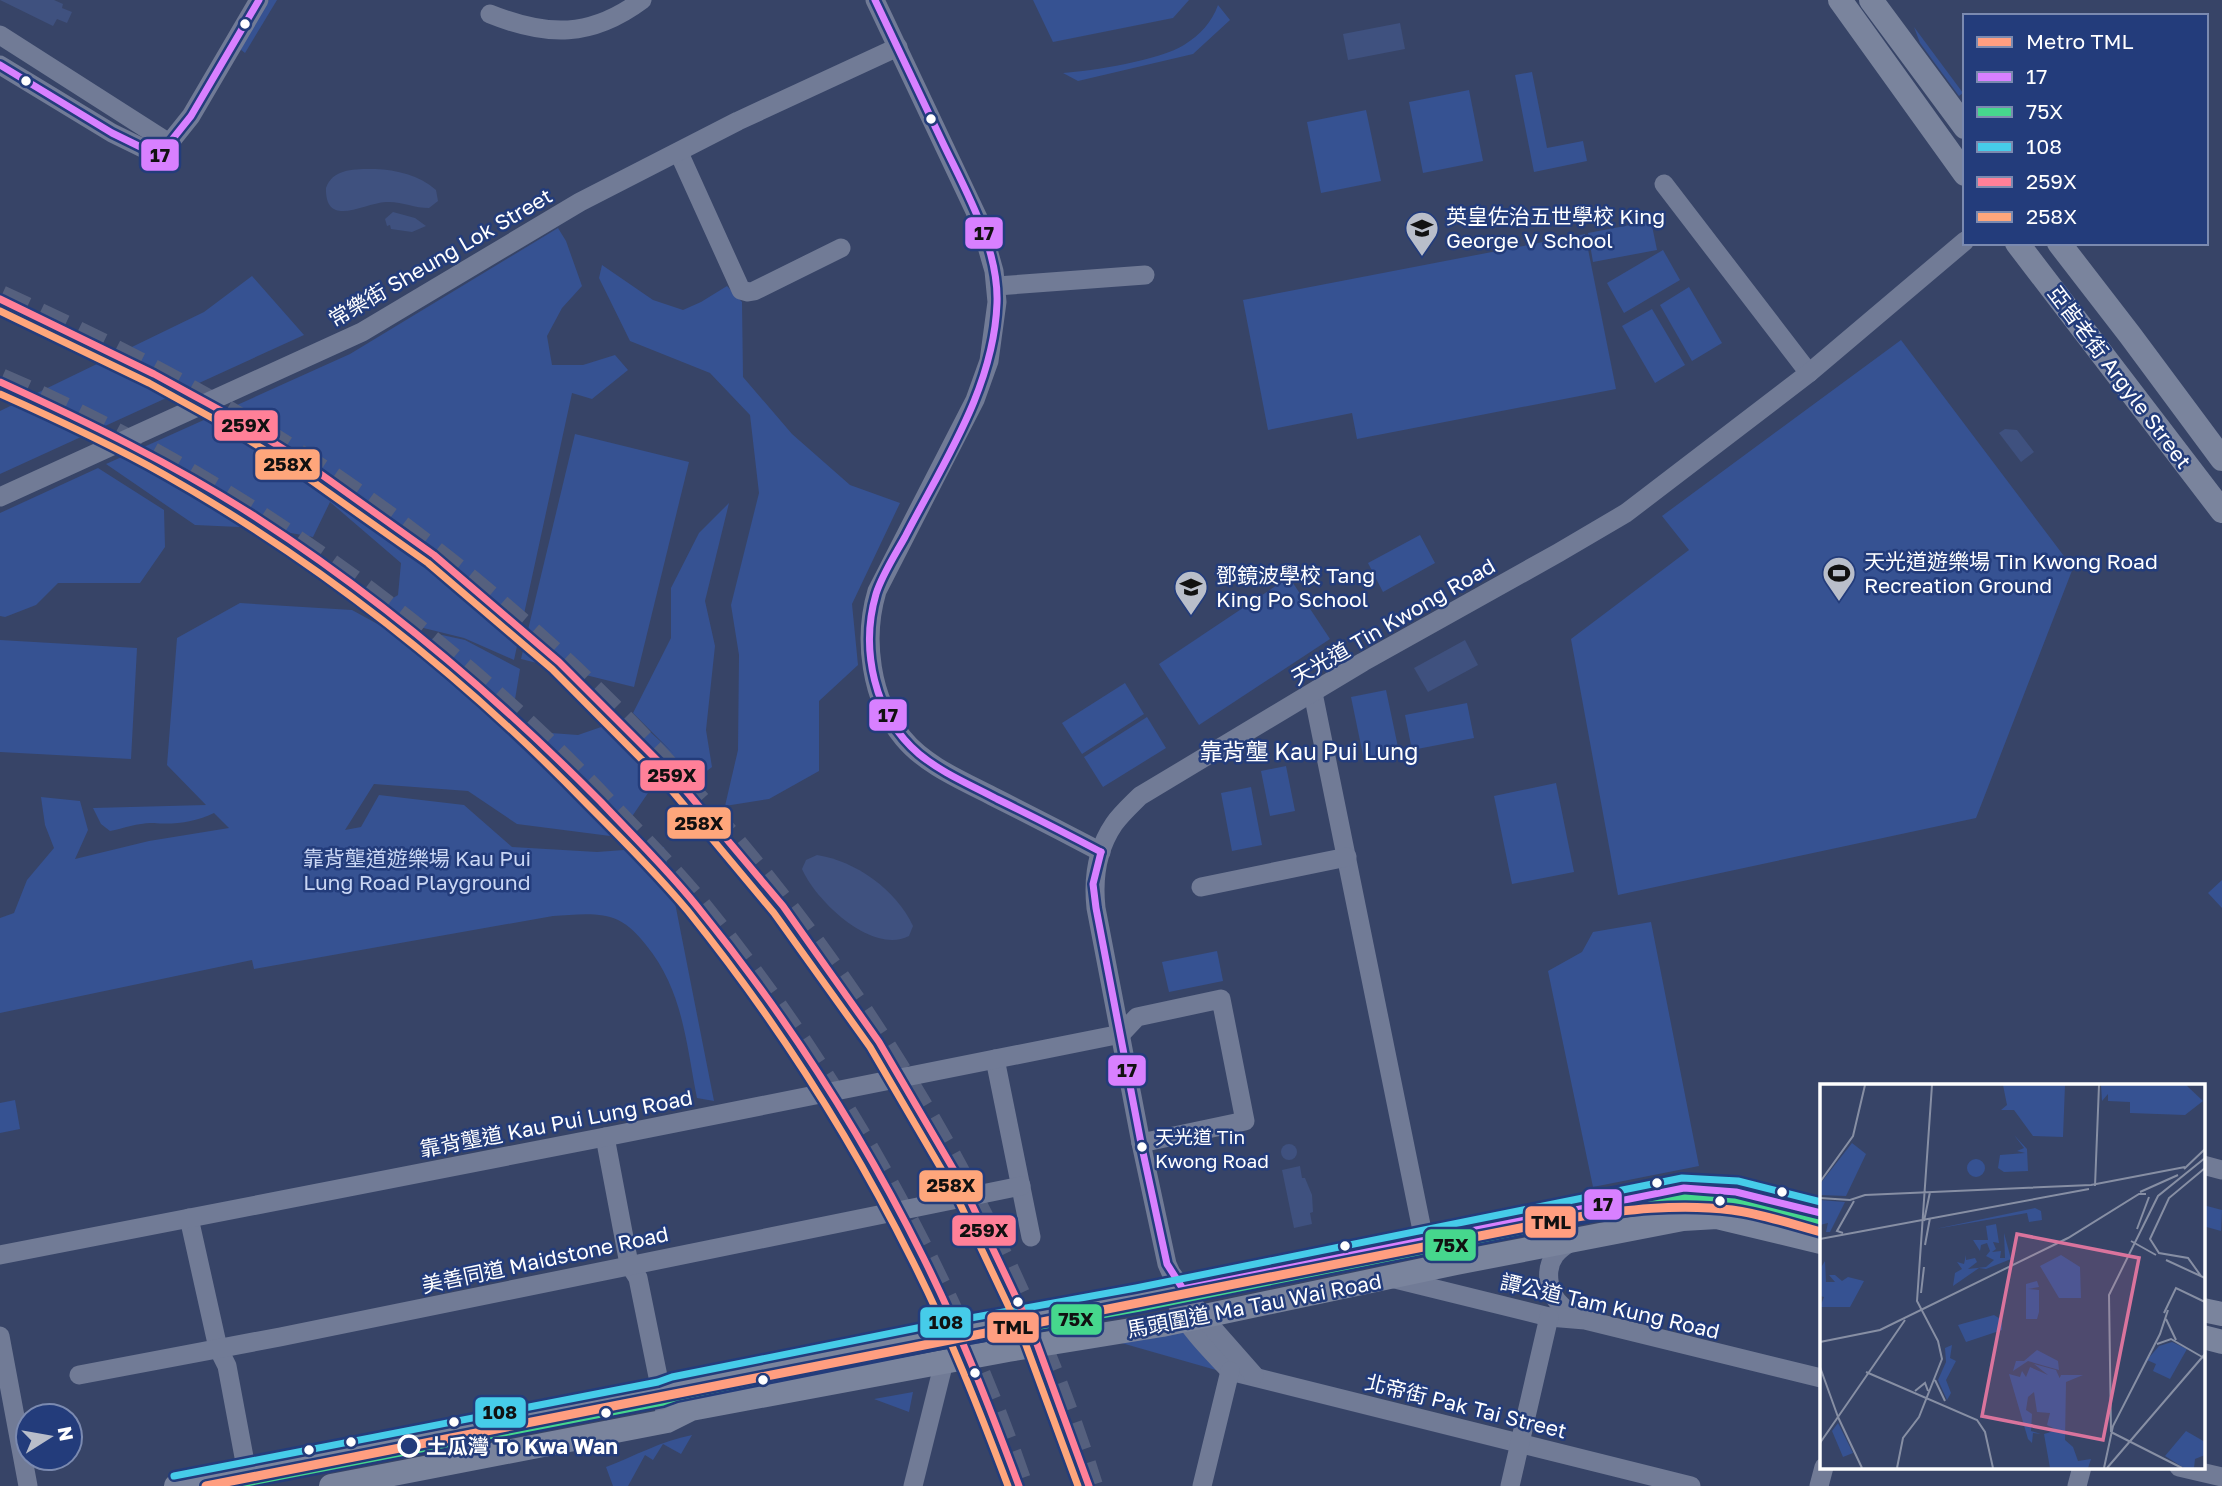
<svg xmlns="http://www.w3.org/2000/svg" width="2222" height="1486" font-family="'Golos Text','Noto Sans TC',sans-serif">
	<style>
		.green { fill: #365292 }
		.water { fill: #3f517f }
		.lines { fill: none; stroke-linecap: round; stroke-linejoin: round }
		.highway-tunnel { stroke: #55607e; stroke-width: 28; stroke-dasharray: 28 14; stroke-linecap: butt }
		.minor { stroke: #717b96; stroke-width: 19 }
		.major { stroke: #7a849d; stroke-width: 24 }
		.bus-1-casing { stroke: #233c7b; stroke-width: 12 }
		.bus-2-casing { stroke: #233c7b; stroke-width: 12 }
		.bus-3-casing { stroke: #233c7b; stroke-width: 12 }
		.bus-4-casing { stroke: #233c7b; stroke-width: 12 }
		.bus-5-casing { stroke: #233c7b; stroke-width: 12 }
		.bus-1 { stroke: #d880ff; stroke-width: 7 }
		.bus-2 { stroke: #46d78d; stroke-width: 7 }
		.bus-3 { stroke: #46cce9; stroke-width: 7 }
		.bus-4 { stroke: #ff8098; stroke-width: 7 }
		.bus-5 { stroke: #fea67b; stroke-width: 7 }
		.metro-1-casing { stroke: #233c7b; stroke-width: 14 }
		.metro-1 { stroke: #ff9e80; stroke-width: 9 }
		.bus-dot { fill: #fff; stroke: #233c7b; stroke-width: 2.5 }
		.stop-dot { fill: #233c7b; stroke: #fff; stroke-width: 3.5 }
		.labels { text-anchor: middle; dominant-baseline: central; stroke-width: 5; stroke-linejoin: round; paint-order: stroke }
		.bus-label { font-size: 19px; fill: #fff; stroke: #233c7b; text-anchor: start }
		.poi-label { font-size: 21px; fill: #fff; stroke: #233c7b; text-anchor: start }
		.street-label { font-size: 21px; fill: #fff; stroke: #233c7b }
		.park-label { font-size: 21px; fill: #c9d6f4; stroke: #233c7b }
		.stop-label { font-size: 21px; font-weight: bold; fill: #fff; stroke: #233c7b; text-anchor: start }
		.neighbourhood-label { font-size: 23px; fill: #fff; stroke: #233c7b }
		.inset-road { fill: none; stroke: #878fa4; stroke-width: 2 }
		.view { fill: #da749d; fill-opacity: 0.15; stroke: #da749d; stroke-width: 3.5 }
		.inset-edge { fill: none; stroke: #fff; stroke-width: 3.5 }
		.line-badge { stroke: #233c7b; stroke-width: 2.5 }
		.pale-badge-label { font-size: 19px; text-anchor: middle; font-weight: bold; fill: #111 }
	</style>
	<rect width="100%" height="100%" fill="#374467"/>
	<!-- green -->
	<g class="green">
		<path d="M269,0H277L245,53L240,49Z"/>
		<path d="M1033,0H1189L1173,18L1053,42Z"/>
		<path d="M1218,5L1230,20L1193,54L1078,81L1063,73C1092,71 1160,60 1184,45C1200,35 1212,22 1218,5Z"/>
		<path d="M1914,27L1963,93L1959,96L1920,43Z"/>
		<path d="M1532,72L1547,148L1583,141L1587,161L1534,172L1515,75Z"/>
		<path d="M1469,90L1483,161L1423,173L1409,102Z"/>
		<path d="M1366,110L1381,181L1321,193L1307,122Z"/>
		<path d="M1651,221L1657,250L1593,262L1588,233Z"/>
		<path d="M558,228L566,241L582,286L562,308L547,336L552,365H583L615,355L628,370L592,399L572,393L514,660L464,638L367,614L398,595L401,563L330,502L313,537L263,528L195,525L106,464L350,354Z"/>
		<path d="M1585,234L1616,389L1357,439L1352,413L1268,430L1243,300Z"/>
		<path d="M1663,250L1680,280L1624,313L1607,283Z"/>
		<path d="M602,265L653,300L683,310L701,302L727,286L742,302L743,377L792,434L850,485L900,503L852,604L858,665L819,701V771L769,799L725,806L738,750L739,655L731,605L759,493L750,415L710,373L630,341L599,278Z"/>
		<path d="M252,276L304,335L0,474V411L204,312Z"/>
		<path d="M1689,287L1722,343L1692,361L1660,305Z"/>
		<path d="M1652,309L1685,365L1655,383L1622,326Z"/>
		<path d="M1901,340L2073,568L1976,818L1618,895L1571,639L1689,550L1662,516Z"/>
		<path d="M575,434L689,462L634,687L521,659Z"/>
		<path d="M98,468L164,510L165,547L140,583H58L36,605L5,617L0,616V513Z"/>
		<path d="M729,503L705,601L715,646L706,730L712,767L699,777L695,773L648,793L618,837L517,824L468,791L374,784L345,830L361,827L379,795L464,805L512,847L597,852L664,847L714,1101L697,1098C686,1043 683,990 646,945C639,936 629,925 618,920C600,911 573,915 553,916L254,969L252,960L0,1013V918L14,913L27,880L54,848L45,825L41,797L80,801L88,830L75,859L149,841L229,828L214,813C196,822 173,825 154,823C141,822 124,828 110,831L101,824L93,808L206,805L167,765L177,638L240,603L352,610L416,645L442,635L465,640L520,669L510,730L578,735L633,716L673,753L633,713L671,638V588L699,533Z"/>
		<path d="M1420,535L1435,563L1383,592L1368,563Z"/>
		<path d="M1289,577L1330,639L1199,725L1159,664Z"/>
		<path d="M0,640L137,648L131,759L0,752Z"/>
		<path d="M1125,683L1144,714L1082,754L1062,723Z"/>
		<path d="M1386,690L1399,752L1364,760L1351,697Z"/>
		<path d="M1467,703L1474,738L1412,750L1405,715Z"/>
		<path d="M1147,717L1166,748L1103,787L1084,757Z"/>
		<path d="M1286,766L1295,811L1270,816L1261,771Z"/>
		<path d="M1556,783L1574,872L1512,884L1494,796Z"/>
		<path d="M1251,787L1262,845L1232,851L1221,793Z"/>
		<path d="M2222,880V908L2208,893Z"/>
		<path d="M1651,922L1699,1166L1593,1187L1548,971L1582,952L1593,932Z"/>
		<path d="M1217,951L1223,981L1169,992L1162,962Z"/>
		<path d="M15,1100L20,1129L0,1133V1103Z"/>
		<path d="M2203,1205L2222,1210L2221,1231L2203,1226Z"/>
		<path d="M1185,1324L1223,1372L1104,1338Z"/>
		<path d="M913,1392L909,1412L874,1399Z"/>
		<path d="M692,1435L681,1454L663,1444L653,1460L645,1455L628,1486H613L606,1467C635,1456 661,1441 692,1435Z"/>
	</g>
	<!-- water -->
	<g class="water">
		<path d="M0,0H54L63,4L62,8L72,12L67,23L57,19L53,26Z"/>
		<path d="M1400,23L1405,49L1348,60L1343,34Z"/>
		<path d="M375,169C397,170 419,175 436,190L438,201L429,208C414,208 401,201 386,202C364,203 325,229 326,188C333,168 356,169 375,169Z"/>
		<path d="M393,212L415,218L426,226L412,232L391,229L390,225L387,226L385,219Z"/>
		<path d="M2005,429L2017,430L2034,452L2021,462L1999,433Z"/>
		<path d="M1465,640L1478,665L1428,692L1414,668Z"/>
		<path d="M817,855C856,861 896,890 913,926L909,936C872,955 816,901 802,869L806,860Z"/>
		<circle cx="1289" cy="1152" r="8"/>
		<path d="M1300,1166L1302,1178H1305L1312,1195L1313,1212L1310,1213L1312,1224L1294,1228L1282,1170Z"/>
	</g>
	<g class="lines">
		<!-- highway-tunnel -->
		<g class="highway-tunnel">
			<path d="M0,299C104,346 206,398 301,460C665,696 959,1072 1089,1486"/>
			<path d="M0,382C233,482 444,633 617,819C644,847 671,875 696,905C836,1078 947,1276 1019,1486"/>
		</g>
		<!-- minor -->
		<g class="minor">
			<path d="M875,0L980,222L994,271L997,302L989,361L975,400L877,591C863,638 870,699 903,738C925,765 961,780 992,796C1028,814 1065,833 1101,852"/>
			<path d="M490,14C547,37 591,38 642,0"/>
			<path d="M0,35L169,143"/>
			<path d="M0,65L112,133L159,156L191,116L259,0"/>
			<path d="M679,153L741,290L748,292L754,291L841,248"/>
			<path d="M1664,184L1809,373"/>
			<path d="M997,286L1145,275"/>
			<path d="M0,497L362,332L580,202L738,121L898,47"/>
			<path d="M1313,693L1424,1240"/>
			<path d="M1201,887L1347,857"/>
			<path d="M1121,1034L1137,1017L1221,999L1245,1121L1141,1143"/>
			<path d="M995,1059L1031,1237"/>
			<path d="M605,1137L629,1264L638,1278L667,1421"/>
			<path d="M2203,1165L2222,1170"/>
			<path d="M189,1218L218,1348L227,1366L247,1473"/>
			<path d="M1572,1241C1566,1245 1559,1249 1555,1255C1544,1270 1548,1294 1562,1306C1567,1311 1575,1314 1581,1318"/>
			<path d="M0,1255L605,1137L1121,1034"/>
			<path d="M1391,1278L1549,1317L1585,1320L1821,1378"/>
			<path d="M1171,1281C1175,1318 1206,1345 1230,1371"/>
			<path d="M0,1336L28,1486"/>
			<path d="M1230,1371L1691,1486"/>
			<path d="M79,1375L280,1337L1021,1186"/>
			<path d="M1254,1375L1202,1316L1171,1273L1167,1264L1141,1143L1096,908C1093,880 1097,849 1114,824C1121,814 1131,805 1140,796L1363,662L1558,553L1626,513L1809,373L1965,241"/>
			<path d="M2179,1467L2222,1477"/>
			<path d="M913,1486L944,1362"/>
			<path d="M1202,1486L1230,1371"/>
			<path d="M1510,1486L1549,1317"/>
			<path d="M1819,1486L1824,1467"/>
			<path d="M2077,1486L2082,1467"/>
		</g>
		<!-- major -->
		<g class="major">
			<path d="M1840,0L1965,174"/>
			<path d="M1871,0L1965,127"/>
			<path d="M2017,243L2222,511"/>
			<path d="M2059,243L2130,335L2222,459"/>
			<path d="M2203,1310L2222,1314"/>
			<path d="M2203,1337L2222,1342"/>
			<path d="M176,1486L661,1392L674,1387L934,1335L1138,1298L1684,1188C1730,1185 1777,1202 1821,1213"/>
			<path d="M331,1486L667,1421L691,1409L1008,1350L1162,1325L1456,1263L1683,1219L1717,1217L1821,1242"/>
		</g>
		<defs>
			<g id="bus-1">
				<path d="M875,0C897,46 919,93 941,139C964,188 999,247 997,303C994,388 943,463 905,537C895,555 882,575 876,594C860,649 874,716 919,754C942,773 971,785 997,799C1032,816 1067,834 1101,852"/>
				<path d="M0,65L112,133L159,156L191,116L259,0"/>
				<path d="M1101,852L1093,884L1096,908L1141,1143L1167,1264L1183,1289L1684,1188L1736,1192L1821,1213"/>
			</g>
			<path id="bus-2" d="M231,1486L663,1402L677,1397L936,1345L1140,1308L1685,1198L1734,1202L1818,1223"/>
			<path id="bus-3" d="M174,1476L658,1382L672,1377L932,1325L1136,1288L1682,1178L1738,1181L1821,1202"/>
			<g id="bus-4">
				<path d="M0,299L154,374L229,415L301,460L434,555L559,662L676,779L783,906L879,1042L962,1184L1033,1333L1089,1486"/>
				<path d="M0,382C87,422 173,464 254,516C381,598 495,695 601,802C633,836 667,869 696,905C784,1013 861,1132 923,1257C960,1331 990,1408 1019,1486"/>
			</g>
			<g id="bus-5">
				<path d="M0,311L149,383L223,424L295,469L428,563L552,669L668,786L774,913L870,1047L953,1189L1023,1337L1078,1486"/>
				<path d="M0,394C56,419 112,445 165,475C322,564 463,676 588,805C622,839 657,874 688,911C775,1019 850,1136 912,1260C949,1333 979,1409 1008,1486"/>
			</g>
		</defs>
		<!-- bus-1 casing -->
		<use href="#bus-1" class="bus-1-casing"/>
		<!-- bus-2 casing -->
		<use href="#bus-2" class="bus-2-casing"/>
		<!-- bus-3 casing -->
		<use href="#bus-3" class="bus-3-casing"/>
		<!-- bus-4 casing -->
		<use href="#bus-4" class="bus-4-casing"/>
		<!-- bus-5 casing -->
		<use href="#bus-5" class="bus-5-casing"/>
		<!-- bus-1 -->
		<use href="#bus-1" class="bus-1"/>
		<!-- bus-2 -->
		<use href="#bus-2" class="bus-2"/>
		<!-- bus-3 -->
		<use href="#bus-3" class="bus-3"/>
		<!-- bus-4 -->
		<use href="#bus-4" class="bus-4"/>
		<!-- bus-5 -->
		<use href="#bus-5" class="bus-5"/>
		<defs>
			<path id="metro-1" d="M206,1486L1571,1218C1624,1210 1678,1203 1732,1210C1762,1214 1792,1224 1821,1232"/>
		</defs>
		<!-- metro-1 casing -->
		<use href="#metro-1" class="metro-1-casing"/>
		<!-- metro-1 -->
		<use href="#metro-1" class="metro-1"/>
	</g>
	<!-- icons -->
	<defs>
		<symbol id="school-pin" viewBox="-11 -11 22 30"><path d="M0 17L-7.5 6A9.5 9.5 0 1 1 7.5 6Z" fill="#b9beca" stroke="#233c7b"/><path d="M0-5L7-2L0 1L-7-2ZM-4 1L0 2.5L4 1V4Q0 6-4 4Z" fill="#111"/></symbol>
		<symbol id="stadium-pin" viewBox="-11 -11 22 30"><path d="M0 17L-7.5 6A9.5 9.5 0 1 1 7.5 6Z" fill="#b9beca" stroke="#233c7b"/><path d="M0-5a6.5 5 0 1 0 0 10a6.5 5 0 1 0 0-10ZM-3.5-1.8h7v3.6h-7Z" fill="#111"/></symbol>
	</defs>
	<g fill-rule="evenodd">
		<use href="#school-pin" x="1403" y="209" width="38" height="52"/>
		<use href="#stadium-pin" x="1820" y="554" width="38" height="52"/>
		<use href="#school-pin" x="1172" y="568" width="38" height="52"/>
	</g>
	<!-- markers -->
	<g class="bus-dot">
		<circle cx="245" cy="24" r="6"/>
		<circle cx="26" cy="81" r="6"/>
		<circle cx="931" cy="119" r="6"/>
		<circle cx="1142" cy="1147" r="6"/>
		<circle cx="1657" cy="1183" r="6"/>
		<circle cx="1782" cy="1192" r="6"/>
		<circle cx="1720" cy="1201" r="6"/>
		<circle cx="1345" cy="1246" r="6"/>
		<circle cx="1018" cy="1302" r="6"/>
		<circle cx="975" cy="1373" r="6"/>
		<circle cx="763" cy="1380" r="6"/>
		<circle cx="606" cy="1413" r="6"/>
		<circle cx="454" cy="1422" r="6"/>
		<circle cx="351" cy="1442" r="6"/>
		<circle cx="309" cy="1450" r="6"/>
	</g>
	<circle class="stop-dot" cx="409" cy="1446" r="10"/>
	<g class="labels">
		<!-- bus labels -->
		<g class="bus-label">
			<text x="1155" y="1136">天光道 Tin<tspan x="1155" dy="24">Kwong Road</tspan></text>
		</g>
		<!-- poi labels -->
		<g class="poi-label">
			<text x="1446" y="216">英皇佐治五世學校 King<tspan x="1446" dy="24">George V School</tspan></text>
			<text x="1864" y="561">天光道遊樂場 Tin Kwong Road<tspan x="1864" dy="24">Recreation Ground</tspan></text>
			<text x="1216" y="575">鄧鏡波學校 Tang<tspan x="1216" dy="24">King Po School</tspan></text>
		</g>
		<!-- street labels -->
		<g class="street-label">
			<text transform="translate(440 257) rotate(-30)">常樂街 Sheung Lok Street</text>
			<text transform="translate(2120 377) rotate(53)">亞皆老街 Argyle Street</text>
			<text transform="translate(1393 621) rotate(-30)">天光道 Tin Kwong Road</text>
			<text transform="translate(556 1123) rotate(-11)">靠背壟道 Kau Pui Lung Road</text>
			<text transform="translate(545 1259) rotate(-12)">美善同道 Maidstone Road</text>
			<text transform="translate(1254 1305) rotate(-11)">馬頭圍道 Ma Tau Wai Road</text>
			<text transform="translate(1610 1306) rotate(13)">譚公道 Tam Kung Road</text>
			<text transform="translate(1466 1406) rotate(14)">北帝街 Pak Tai Street</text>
		</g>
		<!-- park labels -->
		<g class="park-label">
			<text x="417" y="858">靠背壟道遊樂場 Kau Pui<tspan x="417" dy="24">Lung Road Playground</tspan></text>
		</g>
		<!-- stop labels -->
		<g class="stop-label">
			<text x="426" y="1446">土瓜灣 To Kwa Wan</text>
		</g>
		<!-- neighbourhood labels -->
		<g class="neighbourhood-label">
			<text x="1309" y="751">靠背壟 Kau Pui Lung</text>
		</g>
	</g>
	<!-- overview -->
	<g transform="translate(1820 1084)">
		<rect width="385" height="385" fill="#374467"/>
		<path d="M183,1H245L243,53L213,52L194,26H181L187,21ZM281,1H366L383,17L365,31L310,29V18L288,17V10L282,17ZM194,51L207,65L208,87L184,88L178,84L180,71L205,69L197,67L204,64ZM32,59L46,70L26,112L0,111V100ZM147 84a9 9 0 1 1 18 0a9 9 0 1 1-18 0ZM0,116L25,118L10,148H6L8,139L0,141ZM215,124L221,127L222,136L209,138L207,129L115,145ZM176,140L179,159L173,158L176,165L172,168L181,167L180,174H185L184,149L191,175L166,185L159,184L133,202L135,189L142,185L137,178L144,180L146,171V176L155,174L157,178L148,185L166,183L174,176L166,172L170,167L167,159L161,161L160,167L153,156H168L166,142ZM241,171L260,183L261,214H239L220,182ZM5,177L6,198H15L9,191H15L22,197L28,193L44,197L30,223H0L4,213L0,212V185ZM217,197L219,203L208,205L219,206V228L217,235H206V200ZM174,231L182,236V246L146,258L138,241ZM352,258L367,265L350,295L333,287L336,280L327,276L339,262ZM132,261L130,274L136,277L126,296L131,309L127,316L118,296L126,278L125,264ZM217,266L238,277L239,286L208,277L193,287L196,277H204ZM214,280L236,286L240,295L233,310L241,291H263L246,298L245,356L253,363L258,377L271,375L268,384H230L224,350L237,346L227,341L230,329L217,328L214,308L208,313L206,326L212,330L211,347L221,350L213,349L212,359L208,355L189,290L200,293L202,287L206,293L210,283L228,291ZM18,339L33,369L23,373L12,347ZM366,347L385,358V371L375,375L374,384H364L345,372Z" fill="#365292"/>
		<path class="inset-road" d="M364,85L385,65M0,98L33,52L45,1M275,102L279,1M320,108L358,91M0,114L30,116L45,111L271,101L365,83M104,137L110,108M317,145L329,113M23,149L17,147L34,117M0,155L269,105M311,157L336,171M105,161L110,134M346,176L385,194M381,192L368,174L339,169L330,155L349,114L385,84M101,209L104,183M344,229L356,204L385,218M346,235L356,256M0,258L60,246L248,154L319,110H326M337,260L351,255L384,274M0,283L18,333M46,288L157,336L165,348L173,384M115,296L125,317M95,307L105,299L108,307M18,333L42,384M291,348L289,211L338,112L385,74M291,348L362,384M0,359L85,236M77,384L83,354L99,333L122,275L118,257L97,217L112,1M284,384L293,342L340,250L348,226M287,384L385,270"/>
		<path class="view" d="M197,150L319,174L283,356L162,332Z"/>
		<rect width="385" height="385" class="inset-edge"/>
	</g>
	<g class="line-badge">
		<rect x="140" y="138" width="40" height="34" rx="7" fill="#d880ff"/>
		<rect x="964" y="216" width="40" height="34" rx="7" fill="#d880ff"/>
		<rect x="213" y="409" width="66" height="33" rx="7" fill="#ff8098"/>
		<rect x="254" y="448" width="67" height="33" rx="7" fill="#fea67b"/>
		<rect x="868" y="698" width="40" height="34" rx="7" fill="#d880ff"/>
		<rect x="639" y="759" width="67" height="33" rx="7" fill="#ff8098"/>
		<rect x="666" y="806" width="66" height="34" rx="7" fill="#fea67b"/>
		<rect x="1107" y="1054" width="40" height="33" rx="7" fill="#d880ff"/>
		<rect x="918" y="1169" width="66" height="34" rx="7" fill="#fea67b"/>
		<rect x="1583" y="1188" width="40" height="33" rx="7" fill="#d880ff"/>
		<rect x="1524" y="1205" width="53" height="34" rx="7" fill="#ff9e80"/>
		<rect x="951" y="1214" width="66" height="33" rx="7" fill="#ff8098"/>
		<rect x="1424" y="1228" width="53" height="34" rx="7" fill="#46d78d"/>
		<rect x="1050" y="1303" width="53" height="33" rx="7" fill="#46d78d"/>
		<rect x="919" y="1306" width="53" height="33" rx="7" fill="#46cce9"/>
		<rect x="986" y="1311" width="54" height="33" rx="7" fill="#ff9e80"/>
		<rect x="474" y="1396" width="53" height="33" rx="7" fill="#46cce9"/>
	</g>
	<g class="pale-badge-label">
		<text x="160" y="162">17</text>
		<text x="984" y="240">17</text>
		<text x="246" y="432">259X</text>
		<text x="288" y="471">258X</text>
		<text x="888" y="722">17</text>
		<text x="672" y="782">259X</text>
		<text x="699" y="830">258X</text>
		<text x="1127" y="1077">17</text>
		<text x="951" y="1192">258X</text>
		<text x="1603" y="1211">17</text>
		<text x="1551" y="1229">TML</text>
		<text x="984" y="1237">259X</text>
		<text x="1451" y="1252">75X</text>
		<text x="1076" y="1326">75X</text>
		<text x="946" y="1329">108</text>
		<text x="1013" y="1334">TML</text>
		<text x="500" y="1419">108</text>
	</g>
	<!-- legend -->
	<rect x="1963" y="14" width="245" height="231" fill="#233c7b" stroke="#7b8ab0" stroke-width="2"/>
	<rect x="1977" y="37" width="35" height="10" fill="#ff9e80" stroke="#7b8ab0" stroke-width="2"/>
	<text x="2026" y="49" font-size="21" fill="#ffffff">Metro TML</text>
	<rect x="1977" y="72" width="35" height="10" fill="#d880ff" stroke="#7b8ab0" stroke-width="2"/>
	<text x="2026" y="84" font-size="21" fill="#ffffff">17</text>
	<rect x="1977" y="107" width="35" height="10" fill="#46d78d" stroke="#7b8ab0" stroke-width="2"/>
	<text x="2026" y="119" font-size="21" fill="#ffffff">75X</text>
	<rect x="1977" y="142" width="35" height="10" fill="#46cce9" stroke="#7b8ab0" stroke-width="2"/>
	<text x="2026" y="154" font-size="21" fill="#ffffff">108</text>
	<rect x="1977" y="177" width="35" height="10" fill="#ff8098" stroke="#7b8ab0" stroke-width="2"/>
	<text x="2026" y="189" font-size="21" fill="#ffffff">259X</text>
	<rect x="1977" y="212" width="35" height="10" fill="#fea67b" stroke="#7b8ab0" stroke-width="2"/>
	<text x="2026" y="224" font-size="21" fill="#ffffff">258X</text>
	<!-- north arrow -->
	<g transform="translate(49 1437) rotate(79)"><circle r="33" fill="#233c7b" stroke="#7b8ab0" stroke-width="2"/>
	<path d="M0-5L12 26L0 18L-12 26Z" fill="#b9beca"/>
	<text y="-10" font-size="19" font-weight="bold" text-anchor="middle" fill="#ffffff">N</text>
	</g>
</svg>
